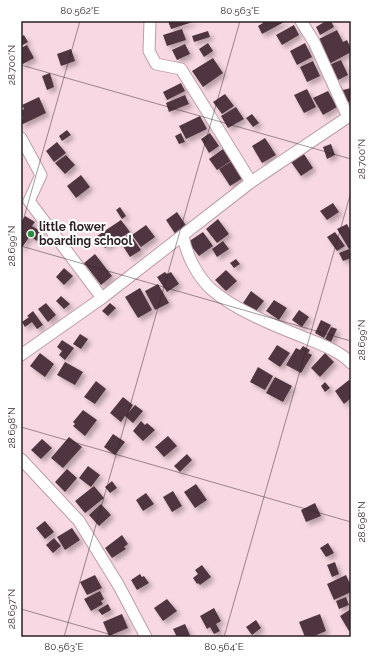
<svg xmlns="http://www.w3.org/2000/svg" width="372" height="658" font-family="Raleway,sans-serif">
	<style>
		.building { fill: #4f363f; filter: url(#shadow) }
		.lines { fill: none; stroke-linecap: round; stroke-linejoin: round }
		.street-casing { stroke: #bc9ea8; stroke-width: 13 }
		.street { stroke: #fff; stroke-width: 11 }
		.ticks { fill: none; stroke: #2b1f23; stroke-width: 1; stroke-opacity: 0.45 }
		.poi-dot { fill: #2c8c40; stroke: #fff; stroke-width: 1.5 }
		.labels { text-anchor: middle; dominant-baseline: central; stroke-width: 4; stroke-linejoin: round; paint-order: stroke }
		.poi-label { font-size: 12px; font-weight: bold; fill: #2b1f23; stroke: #fff; text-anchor: start }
		.neatline { fill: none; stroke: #2b1f23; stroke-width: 1.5 }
		.ticks-label { font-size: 10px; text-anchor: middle; fill: #2b1f23 }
	</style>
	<defs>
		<filter id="shadow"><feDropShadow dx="3.5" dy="3.5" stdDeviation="2" flood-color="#0004"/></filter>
	</defs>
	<rect width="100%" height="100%" fill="#f8d8e2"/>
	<!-- building -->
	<g class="building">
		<path d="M168,21H196L171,29Z"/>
		<path d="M262,21H286L262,34L258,26L263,23Z"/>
		<path d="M326,21H331L334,27L320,35L316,27Z"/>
		<path d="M294,25L299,35L282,45L276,35Z"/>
		<path d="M182,29L186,40L167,46L163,35Z"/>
		<path d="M337,30L343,42L347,40L351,49V52L329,64L317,40Z"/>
		<path d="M208,31L210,37L194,42L192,36Z"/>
		<path d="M24,35L28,42L21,46V37Z"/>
		<path d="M208,43L213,51L204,57L199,49Z"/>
		<path d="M305,43L312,57L297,65L290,51Z"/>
		<path d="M185,44L190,54L177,60L172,50Z"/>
		<path d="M27,45L34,58L21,65V48Z"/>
		<path d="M71,49L75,61L61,66L57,54Z"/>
		<path d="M213,58L223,73L203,87L192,71Z"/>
		<path d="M341,60L348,75L336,81L329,65Z"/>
		<path d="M313,61L320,76L307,82L300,67Z"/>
		<path d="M50,73L54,87L47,90L42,76Z"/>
		<path d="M181,83L185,91L167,100L163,92Z"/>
		<path d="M341,86L343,90L351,88V101L347,103L338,88Z"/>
		<path d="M307,89L316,107L304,113L294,95Z"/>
		<path d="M328,91L337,107L323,115L313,98Z"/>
		<path d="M225,94L234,106L222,114L213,102Z"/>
		<path d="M185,95L189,104L169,112L166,103Z"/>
		<path d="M39,97L46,113L21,125V119H23L21,111L24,109L22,105Z"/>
		<path d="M236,107L244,119L228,128L221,116Z"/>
		<path d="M252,114L259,123L253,127L246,118Z"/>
		<path d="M200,116L207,129L186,139L179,126Z"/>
		<path d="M67,130L71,135L62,141L59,136Z"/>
		<path d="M181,133L185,142L179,144L175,136Z"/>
		<path d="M210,133L219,146L209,153L201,139Z"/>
		<path d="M265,138L276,155L262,163L252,146Z"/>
		<path d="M57,142L66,153L54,162L46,151Z"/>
		<path d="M331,144L335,155L327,159L323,147Z"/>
		<path d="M223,149L231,161L217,170L209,159Z"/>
		<path d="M304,154L313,168L301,176L291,162Z"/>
		<path d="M66,155L75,165L65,174L55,163Z"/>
		<path d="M232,161L243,178L230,186L219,169Z"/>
		<path d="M81,175L90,187L76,198L67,186Z"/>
		<path d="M333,203L339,212L327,220L320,211Z"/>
		<path d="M120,207L126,216L122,219L116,210Z"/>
		<path d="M177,212L187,227L176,235L166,220Z"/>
		<path d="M25,216L35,222L32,226L42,232L37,241L30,236L21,249V223Z"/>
		<path d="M218,219L229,234L217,243L206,229Z"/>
		<path d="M121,220L130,232L105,248L97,236Z"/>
		<path d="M347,224L351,232V247L349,249L337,229Z"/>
		<path d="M146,225L155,237L141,247L132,235Z"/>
		<path d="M203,232L213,246L199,256L188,242Z"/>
		<path d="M335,232L345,246L337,251L327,237Z"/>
		<path d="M130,234L141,250L130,257L119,240Z"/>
		<path d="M223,241L229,249L217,257L212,249Z"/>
		<path d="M349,249L351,258L343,261L339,253Z"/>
		<path d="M95,254L112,276L101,285L84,263Z"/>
		<path d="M236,259L240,264L234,268L230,263Z"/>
		<path d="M64,268L73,276L64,285L56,277Z"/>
		<path d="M226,270L237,281L226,291L215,280Z"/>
		<path d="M165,272L167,274L171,272L179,284L167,292L157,277Z"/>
		<path d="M158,284L169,303L155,310L145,291Z"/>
		<path d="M140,288L152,310L138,318L125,297Z"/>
		<path d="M251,291L264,301L255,312L243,303Z"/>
		<path d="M61,296L70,304L64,309L56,301Z"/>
		<path d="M274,300L287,308L279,320L266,311Z"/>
		<path d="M46,303L56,315L48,322L38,309Z"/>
		<path d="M110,303L116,308L108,316L102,311Z"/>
		<path d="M299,310L309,317L302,327L292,320Z"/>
		<path d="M33,311L43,325L37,329L32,322L25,327L22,322L29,317L27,316Z"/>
		<path d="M321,320L331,325L324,338L315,333Z"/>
		<path d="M331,327L337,329L331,342L325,339Z"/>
		<path d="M80,334L88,339L81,349L73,344Z"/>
		<path d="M62,340L74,348L65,360L59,355L62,351L57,347Z"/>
		<path d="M277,345L290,353L280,367L268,359Z"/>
		<path d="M303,346L310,350L308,353L312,355L301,373L286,365L296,348L300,350Z"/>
		<path d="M40,353L54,364L45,377L30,366Z"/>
		<path d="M325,353L334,362L320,377L311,368Z"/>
		<path d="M65,362L83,372L75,385L57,375Z"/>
		<path d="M258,367L273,376L265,390L250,382Z"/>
		<path d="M275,377L292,386L283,402L266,393Z"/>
		<path d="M349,380L351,383V398L344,404L335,391Z"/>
		<path d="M96,381L106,389L95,404L84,397Z"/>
		<path d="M325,382L330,388L325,392L321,386Z"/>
		<path d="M123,397L133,405L128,413L135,405L143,411L133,423L125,416L121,422L110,413Z"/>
		<path d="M83,410L97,420L85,436L73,426L75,424L73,422Z"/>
		<path d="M141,421L145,425L147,423L155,430L143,441L133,431Z"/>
		<path d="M113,434L125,442L115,455L104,447Z"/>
		<path d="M168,436L177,446L164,457L155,447Z"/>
		<path d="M69,437L82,447L63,468L51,458Z"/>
		<path d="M42,439L52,448L41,459L31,450Z"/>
		<path d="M187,454L192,460L180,472L174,466Z"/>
		<path d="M88,466L100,475L91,487L79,478Z"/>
		<path d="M67,469L77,478L65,492L55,482Z"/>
		<path d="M112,481L117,488L110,493L105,487Z"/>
		<path d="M196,484L207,500L195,508L184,492Z"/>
		<path d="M94,486L104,498L85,513L75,501Z"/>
		<path d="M173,491L182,506L172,512L163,497Z"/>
		<path d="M146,493L154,504L143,511L136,500Z"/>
		<path d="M315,503L321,516L306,522L301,510Z"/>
		<path d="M101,504L111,515L99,526L89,515Z"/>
		<path d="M45,521L54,532L45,539L36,528Z"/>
		<path d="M72,528L80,540L65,550L57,537Z"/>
		<path d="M122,535L128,544L124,547L126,549L112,558L105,548Z"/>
		<path d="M54,538L61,546L53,553L46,545Z"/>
		<path d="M328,543L334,553L326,557L320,548Z"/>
		<path d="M335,562L339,574L332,577L327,565Z"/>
		<path d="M202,565L211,577L200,585L198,583L197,584L193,578L198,574L195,570Z"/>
		<path d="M140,574L142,577L144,576L149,583L137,590L131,580Z"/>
		<path d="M95,575L102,588L87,595L80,582Z"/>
		<path d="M346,575L351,586V592L334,600L327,584Z"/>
		<path d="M100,591L104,599L101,601L103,604L91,611L84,599Z"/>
		<path d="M346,597L349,605L339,609L336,601Z"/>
		<path d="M167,599L177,611L163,621L154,608Z"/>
		<path d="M108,604L111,610L102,615L98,610Z"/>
		<path d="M214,608L221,621L216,624L220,631L214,634L210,627L207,629L200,616Z"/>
		<path d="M351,609V630L349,631L340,616Z"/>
		<path d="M122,614L128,628L109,636L103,622Z"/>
		<path d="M320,614L326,631L312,637H305L299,622Z"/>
		<path d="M256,620L261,628L252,635L246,627Z"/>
		<path d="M185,624L190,635L185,637H177L173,629Z"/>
	</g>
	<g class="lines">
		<defs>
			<g id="street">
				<path d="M150,21L149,51L156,64L181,69L251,182"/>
				<path d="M301,21L314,42L348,117"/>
				<path d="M21,138L41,175L29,201L102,298"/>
				<path d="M183,236C186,254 197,276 211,289C233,309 275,326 303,337C318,343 340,351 351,363"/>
				<path d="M21,355L102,298L251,182L351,115"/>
				<path d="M21,459L79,521L119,586L146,637"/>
			</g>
		</defs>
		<!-- street casing -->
		<use href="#street" class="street-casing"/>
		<!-- street -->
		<use href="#street" class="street"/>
	</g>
	<!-- ticks -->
	<path class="ticks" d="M21,65L351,159M21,228L80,21M21,246L351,341M21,427L351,522M21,609L119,637M64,637L240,21M224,637L351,192"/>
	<!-- markers -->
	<circle class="poi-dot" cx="31" cy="234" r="4"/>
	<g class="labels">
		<!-- poi labels -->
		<g class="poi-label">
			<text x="39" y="227">little flower<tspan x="39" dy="14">boarding school</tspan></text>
		</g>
	</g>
	<!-- border -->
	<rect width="372" height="658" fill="none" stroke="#ffffff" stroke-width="44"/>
	<rect x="22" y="22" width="328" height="614" class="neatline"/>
	<g class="ticks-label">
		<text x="80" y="14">80.562°E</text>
		<text x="240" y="14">80.563°E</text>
		<text transform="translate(11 65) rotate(-90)" y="4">28.700°N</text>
		<text transform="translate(361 159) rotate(-90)" y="4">28.700°N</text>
		<text transform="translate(11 246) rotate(-90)" y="4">28.699°N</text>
		<text transform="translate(361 340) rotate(-90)" y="4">28.699°N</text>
		<text transform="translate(11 428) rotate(-90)" y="4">28.698°N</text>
		<text transform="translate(361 522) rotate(-90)" y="4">28.698°N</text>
		<text transform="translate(11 609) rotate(-90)" y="4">28.697°N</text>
		<text x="64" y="650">80.563°E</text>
		<text x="224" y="650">80.564°E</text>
	</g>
</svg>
